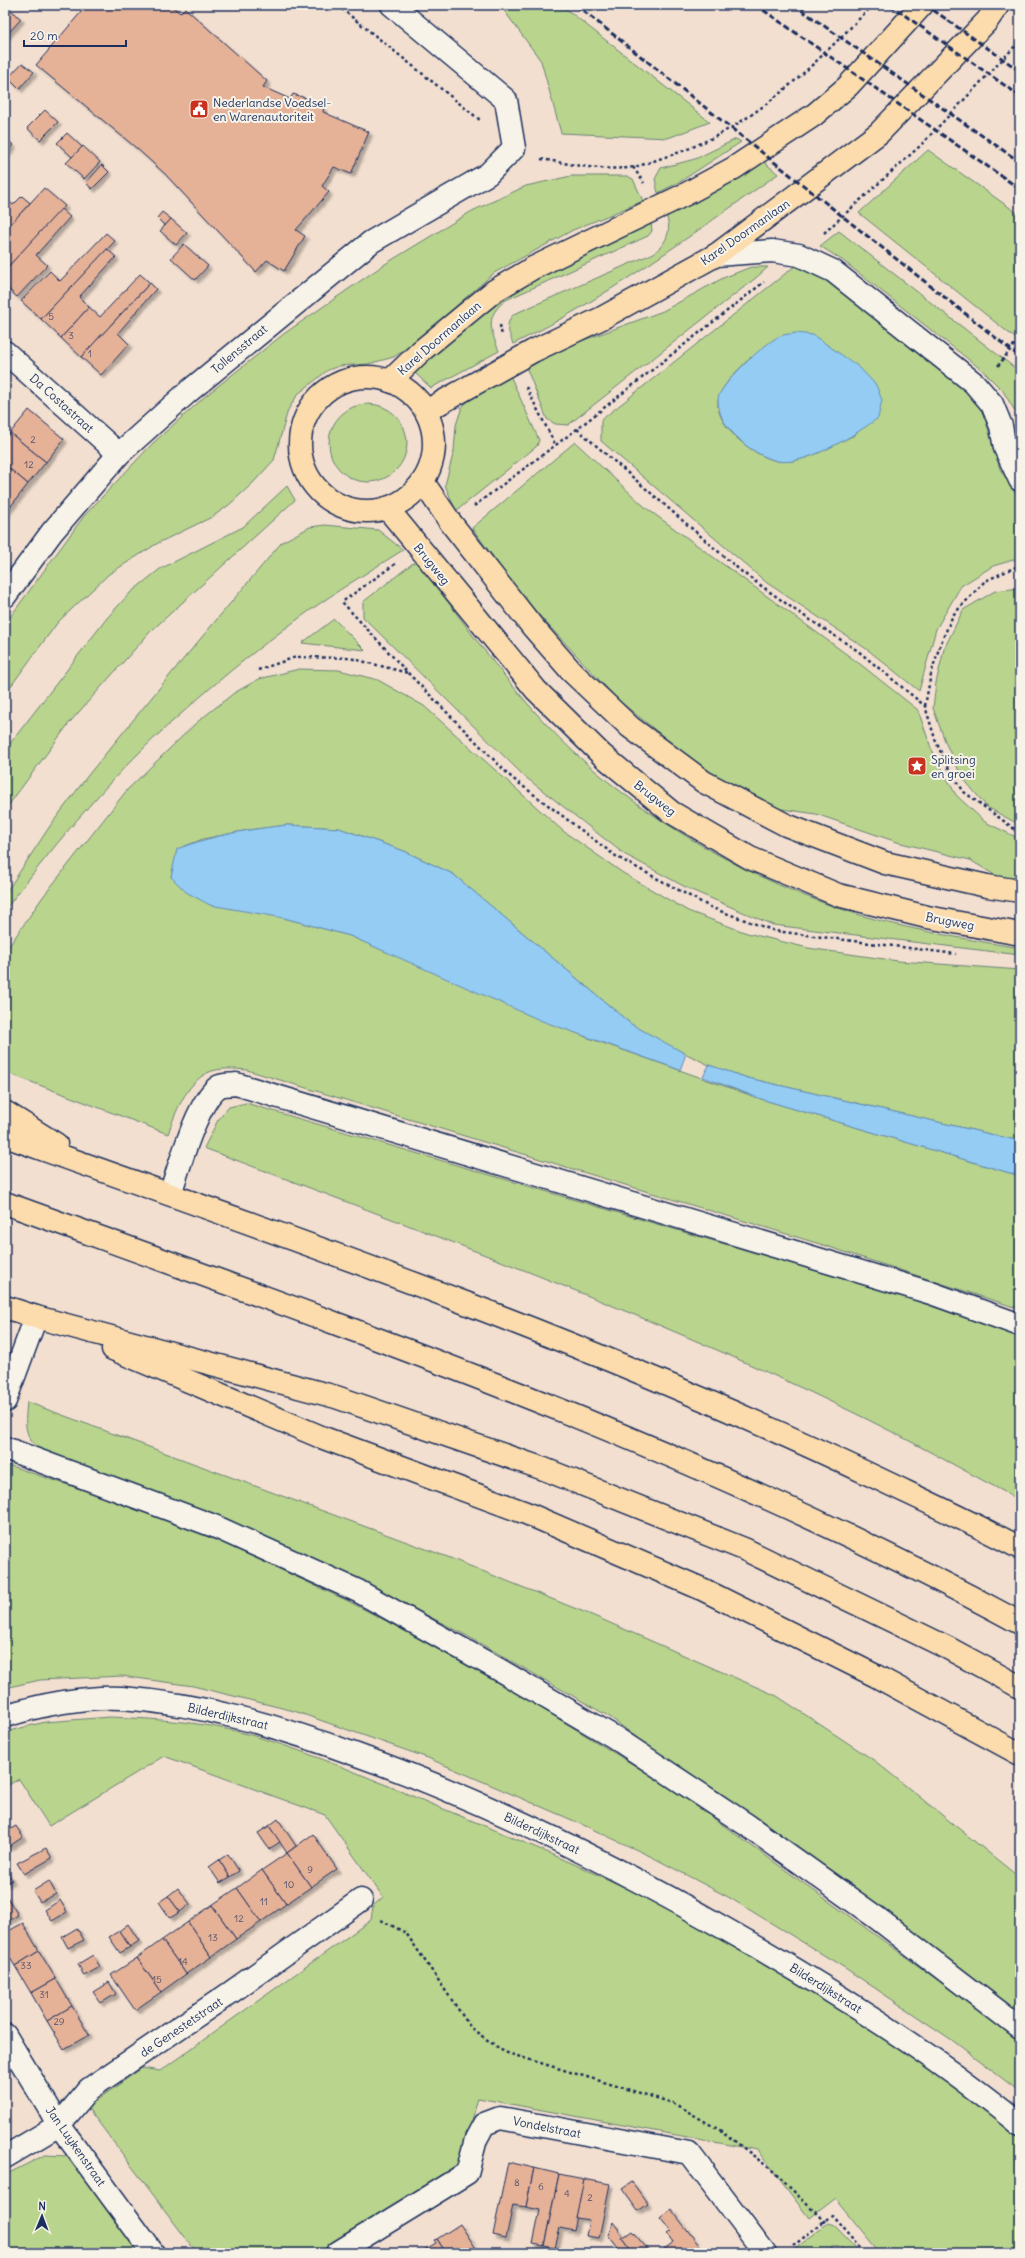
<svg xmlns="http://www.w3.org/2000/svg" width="1025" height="2258" font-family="Delius,sans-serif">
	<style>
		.green { fill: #b9d48c; stroke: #6a8275; fill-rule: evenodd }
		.water { fill: #94ccf3; stroke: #648db7 }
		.building { fill: #e5b197; stroke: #1b2f5e; filter: url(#shadow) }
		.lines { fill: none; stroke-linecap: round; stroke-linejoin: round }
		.minor-casing { stroke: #1b2f5e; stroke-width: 25 }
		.major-casing { stroke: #1b2f5e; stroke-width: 25 }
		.highway-casing { stroke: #1b2f5e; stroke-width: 25 }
		.path { stroke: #1b2f5e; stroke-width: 2.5; stroke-dasharray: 3 3; stroke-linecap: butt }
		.minor { stroke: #f7f3e8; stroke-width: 22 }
		.major { stroke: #fcdcac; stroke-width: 22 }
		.highway { stroke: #fcdcac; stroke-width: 22 }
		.rail { stroke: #1b2f5e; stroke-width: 3; stroke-dasharray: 6 3; stroke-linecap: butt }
		.labels { text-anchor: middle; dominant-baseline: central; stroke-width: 4; stroke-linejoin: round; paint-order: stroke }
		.number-label { font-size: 10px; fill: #4e506c }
		.poi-label { font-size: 12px; fill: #1b2f5e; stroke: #f7f3e8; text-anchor: start }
		.street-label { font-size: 12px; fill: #1b2f5e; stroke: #f7f3e8 }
	</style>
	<defs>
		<filter id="shadow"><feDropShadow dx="3.5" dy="3.5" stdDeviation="1" flood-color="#0004"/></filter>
	</defs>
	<rect width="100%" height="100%" fill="#f2dfd0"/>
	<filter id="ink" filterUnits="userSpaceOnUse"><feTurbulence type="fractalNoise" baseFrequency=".025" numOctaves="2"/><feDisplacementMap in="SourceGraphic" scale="8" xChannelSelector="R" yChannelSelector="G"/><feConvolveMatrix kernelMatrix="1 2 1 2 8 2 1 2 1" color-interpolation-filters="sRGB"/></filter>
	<g filter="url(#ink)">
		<!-- green -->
		<g class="green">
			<path d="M500,5H561L710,122L668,138L561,133L541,61Z"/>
			<path d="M736,139L741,142L681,181L658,193L655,179L661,168L695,159Z"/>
			<path d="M928,150L1020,215V342L859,213Z"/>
			<path d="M764,162L778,174C692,234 608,298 513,344C509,332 504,324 514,314L654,253C667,242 672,231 666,215Z"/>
			<path d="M571,176H627L633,179L643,201L573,230L494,273L415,342L394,357L368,364L339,366L328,370L298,394L288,410L274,460L253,483L229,505L212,517L158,543L109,574L58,622L5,694V624L84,516L153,443L208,394L285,333L382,266L472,211L526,186Z"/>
			<path d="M651,222L652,231L648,236L506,300C485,316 490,329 499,351L431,388L415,373L495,296Z"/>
			<path d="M839,231L1020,372V429L1018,416L1003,391L982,370L842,260L820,246Z"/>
			<path d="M795,266L824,279L951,375L981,405L1000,469L1020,500V558L993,566L961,586L936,629L919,691L868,650L767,583L601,441V420ZM751,357L855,435C832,445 804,465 778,461C755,458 710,423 719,397C723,383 741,367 751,357Z"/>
			<path d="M751,267H768L757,277L568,425L555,424L547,419L524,362L663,311L723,278Z"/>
			<path d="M508,371L539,440L537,446L456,511L445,485L454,451L456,425L462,407L487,384Z"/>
			<circle cx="368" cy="443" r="39"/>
			<path d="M575,442L646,508L860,664L918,710L931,748L956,795L985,822L1020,839V881L1003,880L970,860L897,842L816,814L768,807L699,765L618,700L524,599L472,528Z"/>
			<path d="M287,486L295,500L150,632L70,722L5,810V750L107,618L130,593L160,569L243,527Z"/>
			<path d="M325,525L378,530L403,550C375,568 346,585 319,604C272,637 225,674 182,713C115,771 58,840 5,910V894L50,826L89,774L175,669L282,542L310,527Z"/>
			<path d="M417,560C457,614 499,673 544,722C618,803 734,873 838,908C897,928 959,938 1020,948V955L773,925L689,889L624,854L524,776L363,617V602Z"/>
			<path d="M1020,588V825L987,807L962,777L946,744L933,708L936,683L944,649L963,610L995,591Z"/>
			<path d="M334,619L365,650L302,643Z"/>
			<path d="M299,669L339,670L378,680L424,706L563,831L623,873L688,911L747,933L808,948L898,961L1020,970V1141L748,1078L709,1065L668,1045L631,1024L453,874L404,851L339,828L288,825L248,830L203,839L178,849L171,877L284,918L350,936L586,1037L764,1100L1020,1176V1309L823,1245L247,1070C235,1069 219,1067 207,1073C186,1084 175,1113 168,1134L5,1072V952L42,898L127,790L196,723L234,693L259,679Z"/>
			<path d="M246,1103L911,1299L1020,1337V1500C962,1470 905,1437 846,1409C638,1309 420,1230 204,1148L218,1120L229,1107Z"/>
			<path d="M27,1402L445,1556L594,1616L777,1696L875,1761L1020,1878V2015L785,1840L721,1793L666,1760L610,1717L460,1632L346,1575L233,1524L138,1485L39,1450C23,1434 25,1424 27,1402Z"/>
			<path d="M5,1464L89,1492L219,1541L348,1601L471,1665L673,1789L978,2009L1020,2043V2092L952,2040L845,1968L730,1898L652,1857L579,1823L428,1758L294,1711L193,1686L122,1676L40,1680L5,1688Z"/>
			<path d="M110,1717C158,1719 205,1722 251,1735C317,1754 378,1782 441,1808C540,1848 638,1890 732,1942C833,1998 926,2067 1020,2134V2253H880L835,2198L809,2218L757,2150L478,2098L461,2162L323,2253H197L87,2107L142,2068L160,2071L371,1920L373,1906L383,1897L325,1815L164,1756L49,1826L19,1779L5,1787V1732L45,1722Z"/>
			<path d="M45,2155L68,2156L138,2253H5V2175Z"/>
			<path d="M828,2223L834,2225L861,2253H844L841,2247H832L828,2253H790Z"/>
		</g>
		<!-- water -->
		<g class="water">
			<path d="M796,333L813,335L859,367L876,385L882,400L878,418C857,434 804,467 777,461C763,457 748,449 738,438C726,427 718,416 718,399C719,385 765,343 778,337C783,334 791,334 796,333Z"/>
			<path d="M288,825L339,828L404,851L453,874L631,1024L686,1054L680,1070L542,1021L350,936L284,918L210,905L186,892L171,877L177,849C213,835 250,829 288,825Z"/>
			<path d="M709,1065L748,1078L1020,1141V1176L764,1100L703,1077Z"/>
		</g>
		<!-- building -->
		<g class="building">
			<path d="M5,5L21,19L5,37Z"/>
			<path d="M87,5H171L180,13L185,8L267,81L263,87L290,99L293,94L306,98V101L324,108L323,112L369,132L351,174L334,167L322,186L329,192L296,230L305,236L284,271L267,260L256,272L165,174L135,147L36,65Z"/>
			<path d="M22,63L34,72L19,89L8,78Z"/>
			<path d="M45,110L58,122L40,140L27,128Z"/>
			<path d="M67,133L82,147L72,157L57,143Z"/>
			<path d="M5,137L13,145L5,154Z"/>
			<path d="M83,146L100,162L84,179L66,163Z"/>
			<path d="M102,165L109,172L92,189L86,183Z"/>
			<path d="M44,188L65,206L5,270V230Z"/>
			<path d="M22,196L30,203L5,230V198L13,205Z"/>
			<path d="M61,209L70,217L36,255L47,265L17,297L5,286V270Z"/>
			<path d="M162,212L171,219L165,226L157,218Z"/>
			<path d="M171,219L187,233L176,245L160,231Z"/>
			<path d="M106,233L115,241L41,319L21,301L50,271L60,281Z"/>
			<path d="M184,244L208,266L195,280L171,258Z"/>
			<path d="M107,249L116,257L79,297L89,307L61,338L41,319Z"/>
			<path d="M140,274L150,283L81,357L61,338L89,307L100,317Z"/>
			<path d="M150,283L156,289L118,333L129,344L101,375L81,357Z"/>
			<path d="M29,410L64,439L46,462L10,433Z"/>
			<path d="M10,433L46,462L28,484L5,465V439Z"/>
			<path d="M5,465L28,484L11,506L5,501Z"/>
			<path d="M5,501L11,506L5,513Z"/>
			<path d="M278,1819L296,1846L287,1853L269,1826Z"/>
			<path d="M16,1826L23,1837L8,1847L5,1843V1832Z"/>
			<path d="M269,1826L280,1842L269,1849L258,1833Z"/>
			<path d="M313,1834L337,1869L311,1887L287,1853Z"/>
			<path d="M46,1848L52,1858L24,1874L17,1863Z"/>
			<path d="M287,1853L311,1887L286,1904L262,1870Z"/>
			<path d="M228,1854L239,1871L230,1877L219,1860Z"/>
			<path d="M219,1860L230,1877L220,1883L209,1867Z"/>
			<path d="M5,1868L12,1880L5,1884Z"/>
			<path d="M262,1870L286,1904L261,1922L237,1888Z"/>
			<path d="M49,1881L56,1894L40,1902L33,1891Z"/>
			<path d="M178,1888L190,1904L180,1912L168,1896Z"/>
			<path d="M237,1888L261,1922L236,1939L212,1905Z"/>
			<path d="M5,1894L18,1915L5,1923Z"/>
			<path d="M168,1896L180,1912L170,1918L159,1902Z"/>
			<path d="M60,1900L67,1912L52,1921L45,1910Z"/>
			<path d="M212,1905L236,1939L211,1957L188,1922Z"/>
			<path d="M188,1922L211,1957L186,1974L162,1940Z"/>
			<path d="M23,1923L39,1951L15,1966L5,1950V1933Z"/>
			<path d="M128,1924L139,1941L130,1947L119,1931Z"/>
			<path d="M77,1928L84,1940L68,1948L62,1937Z"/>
			<path d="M119,1931L130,1947L120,1953L109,1937Z"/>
			<path d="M162,1940L186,1974L161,1992L137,1958Z"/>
			<path d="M39,1951L56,1979L31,1993L15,1966Z"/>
			<path d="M93,1955L100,1967L84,1976L78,1964Z"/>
			<path d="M137,1958L161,1992L135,2010L111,1975Z"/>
			<path d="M56,1979L72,2006L47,2021L31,1993Z"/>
			<path d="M109,1982L116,1994L101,2003L93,1992Z"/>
			<path d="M72,2006L89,2035L64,2049L47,2021Z"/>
			<path d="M508,2162L534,2168L526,2207L513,2205L506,2238L493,2235Z"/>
			<path d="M534,2168L559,2174L544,2246L533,2244L540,2210L526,2207Z"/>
			<path d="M559,2174L584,2179L574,2231L560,2228L555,2248L544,2246Z"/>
			<path d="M584,2179L610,2184L599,2238L586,2236L589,2220L576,2218Z"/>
			<path d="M632,2182L648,2204L638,2211L622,2189Z"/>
			<path d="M671,2209L705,2253H666L663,2249L673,2242L667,2234L671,2231L660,2218Z"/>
			<path d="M613,2222L624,2237L622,2238L633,2253H622L608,2235Z"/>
			<path d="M460,2224L479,2253H446L437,2239Z"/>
			<path d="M632,2231L644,2245L651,2253H633L622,2238Z"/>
			<path d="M437,2239L446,2253H419L436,2243L434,2240Z"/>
		</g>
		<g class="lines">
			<defs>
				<g id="minor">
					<path d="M716,255L772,251L799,255L833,271L974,383L992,404L1001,426L1005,448L1020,480"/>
					<path d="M5,352L119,454"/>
					<path d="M5,596L52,532L119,454L188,392L371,242L488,174L514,148L506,100L392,5"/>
					<path d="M170,1194C179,1168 197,1102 218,1087C222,1084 231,1085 236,1084L931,1293L1020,1325"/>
					<path d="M5,1401L36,1317"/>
					<path d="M5,1448L214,1526L358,1591L498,1669L614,1737L747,1825L877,1918L1020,2028"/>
					<path d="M5,1716C39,1705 86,1696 122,1698C203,1704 281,1727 357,1755C487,1801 610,1863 729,1931C807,1975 881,2021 953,2073C976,2090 999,2107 1020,2125"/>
					<path d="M5,2035L59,2125L153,2253"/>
					<path d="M5,2157L59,2125L89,2089L230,1993L361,1900"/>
					<path d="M337,2253L467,2173L476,2139L484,2124L500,2118L689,2153L765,2253"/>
				</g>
				<g id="major">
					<circle cx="367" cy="444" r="67"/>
					<path d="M390,381L421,351L494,291L533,268L686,194L734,168L814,115L848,86L922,5"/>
					<path d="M426,411L533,351L602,318L716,255L879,133L987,21L998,5"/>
					<path d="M423,482L451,523L532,626L572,672L630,727L704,782L786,825L885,863L987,886L1020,891"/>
					<path d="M387,508L536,690L602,755L671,812L750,858L838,895L927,917L1020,934"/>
				</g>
				<g id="highway">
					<path d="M5,1112L56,1144"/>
					<path d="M5,1136C299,1240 595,1343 877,1478C925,1501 973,1523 1020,1548"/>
					<path d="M5,1203C349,1328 698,1448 1020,1623"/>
					<path d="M5,1307L36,1317L336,1397L544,1469L744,1549L948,1648L1020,1687"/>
					<path d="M113,1349L321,1437L526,1513L702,1589L876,1676L1020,1754"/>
				</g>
			</defs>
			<!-- minor casing -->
			<use href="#minor" class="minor-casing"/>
			<!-- major casing -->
			<use href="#major" class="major-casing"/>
			<!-- highway casing -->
			<use href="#highway" class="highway-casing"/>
			<!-- path -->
			<g class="path">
				<path d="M337,5L480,120"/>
				<path d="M541,159C571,164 603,172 634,167C643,165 653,161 662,158C752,131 809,69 873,5"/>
				<path d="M633,167L644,183"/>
				<path d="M824,233L920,146L1020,41"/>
				<path d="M500,325L502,336"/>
				<path d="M998,366L1020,337"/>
				<path d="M526,387L555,444"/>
				<path d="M577,429L742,572L795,610L858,651L925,706L936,742L949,769L964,792L1020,833"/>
				<path d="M474,506L577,429L764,282"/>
				<path d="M395,564L342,602L408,673L512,778L617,857L712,908L775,931L956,954"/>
				<path d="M258,670L296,657L350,658L408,673"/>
				<path d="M925,706L931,674L940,645L953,615L985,581L1020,565"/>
				<path d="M381,1920L406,1933L471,2028L504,2052L673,2103L723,2132L773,2171L825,2222"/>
				<path d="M793,2246L832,2215L865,2253"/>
			</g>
			<!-- minor -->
			<use href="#minor" class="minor"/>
			<!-- major -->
			<use href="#major" class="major"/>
			<!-- highway -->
			<use href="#highway" class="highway"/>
			<!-- rail -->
			<g class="rail">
				<path d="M576,5L1020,357"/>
				<path d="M756,5L1020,189"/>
				<path d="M794,5L1020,162"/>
				<path d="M890,5L1020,96"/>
				<path d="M926,5L1020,71"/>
			</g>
		</g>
	</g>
	<!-- icons -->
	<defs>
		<symbol id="civic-square" viewBox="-11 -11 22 22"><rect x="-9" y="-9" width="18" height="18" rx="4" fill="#c8321e" stroke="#f7f3e8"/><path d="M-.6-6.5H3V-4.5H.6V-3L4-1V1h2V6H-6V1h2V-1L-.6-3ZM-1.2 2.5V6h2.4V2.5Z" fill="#fff"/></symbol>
		<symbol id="sight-square" viewBox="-11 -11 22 22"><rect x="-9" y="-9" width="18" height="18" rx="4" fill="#c8321e" stroke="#f7f3e8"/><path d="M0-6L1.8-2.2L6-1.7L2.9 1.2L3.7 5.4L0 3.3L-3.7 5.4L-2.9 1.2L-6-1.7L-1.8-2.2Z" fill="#fff"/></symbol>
	</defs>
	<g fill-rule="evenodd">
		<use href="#civic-square" x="188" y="98" width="22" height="22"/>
		<use href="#sight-square" x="906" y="755" width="22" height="22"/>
	</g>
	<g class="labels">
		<!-- number labels -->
		<g class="number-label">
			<text x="51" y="316">5</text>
			<text x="71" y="335">3</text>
			<text x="90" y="353">1</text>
			<text x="33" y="439">2</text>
			<text x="29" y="464">12</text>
			<text x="310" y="1869">9</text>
			<text x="289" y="1884">10</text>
			<text x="264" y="1901">11</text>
			<text x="239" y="1918">12</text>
			<text x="213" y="1937">13</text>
			<text x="183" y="1961">14</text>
			<text x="26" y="1965">33</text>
			<text x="157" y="1979">15</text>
			<text x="44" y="1994">31</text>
			<text x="59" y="2021">29</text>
			<text x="517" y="2182">8</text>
			<text x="541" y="2186">6</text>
			<text x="567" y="2193">4</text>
			<text x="590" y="2197">2</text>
		</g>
		<!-- poi labels -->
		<g class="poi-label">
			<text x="213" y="102">Nederlandse Voedsel-<tspan x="213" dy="14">en Warenautoriteit</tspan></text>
			<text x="931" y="759">Splitsing<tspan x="931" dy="14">en groei</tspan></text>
		</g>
		<!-- street labels -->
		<g class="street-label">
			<text transform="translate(745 232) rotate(-35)">Karel Doormanlaan</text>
			<text transform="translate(439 338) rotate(-41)">Karel Doormanlaan</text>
			<text transform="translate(239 349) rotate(-40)">Tollensstraat</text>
			<text transform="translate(62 403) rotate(42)">Da Costastraat</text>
			<text transform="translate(432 564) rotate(51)">Brugweg</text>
			<text transform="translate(655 798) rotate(38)">Brugweg</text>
			<text transform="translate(950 921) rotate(11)">Brugweg</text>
			<text transform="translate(228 1716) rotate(13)">Bilderdijkstraat</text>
			<text transform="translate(542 1833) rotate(25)">Bilderdijkstraat</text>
			<text transform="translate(826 1988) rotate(32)">Bilderdijkstraat</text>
			<text transform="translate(181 2027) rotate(-34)">de Genestetstraat</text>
			<text transform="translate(547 2127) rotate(11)">Vondelstraat</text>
			<text transform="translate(76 2146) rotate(55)">Jan Luykenstraat</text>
		</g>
	</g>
	<!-- margin -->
	<rect width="1025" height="2258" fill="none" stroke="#f7f3e8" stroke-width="20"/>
	<rect x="10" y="10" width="1005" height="2238" fill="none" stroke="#1b2f5e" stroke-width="1.5" filter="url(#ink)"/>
	<!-- north arrow -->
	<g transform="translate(42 2216) rotate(1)" stroke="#f7f3e8" stroke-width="3" paint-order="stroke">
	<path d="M0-3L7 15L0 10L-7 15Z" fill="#1b2f5e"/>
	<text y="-6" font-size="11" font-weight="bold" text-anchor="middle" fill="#1b2f5e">N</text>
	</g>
	<!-- scale -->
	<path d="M24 40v6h102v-6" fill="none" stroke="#1b2f5e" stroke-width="2"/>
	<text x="30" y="40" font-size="12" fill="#1b2f5e" stroke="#f7f3e8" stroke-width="3" paint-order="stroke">20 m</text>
</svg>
